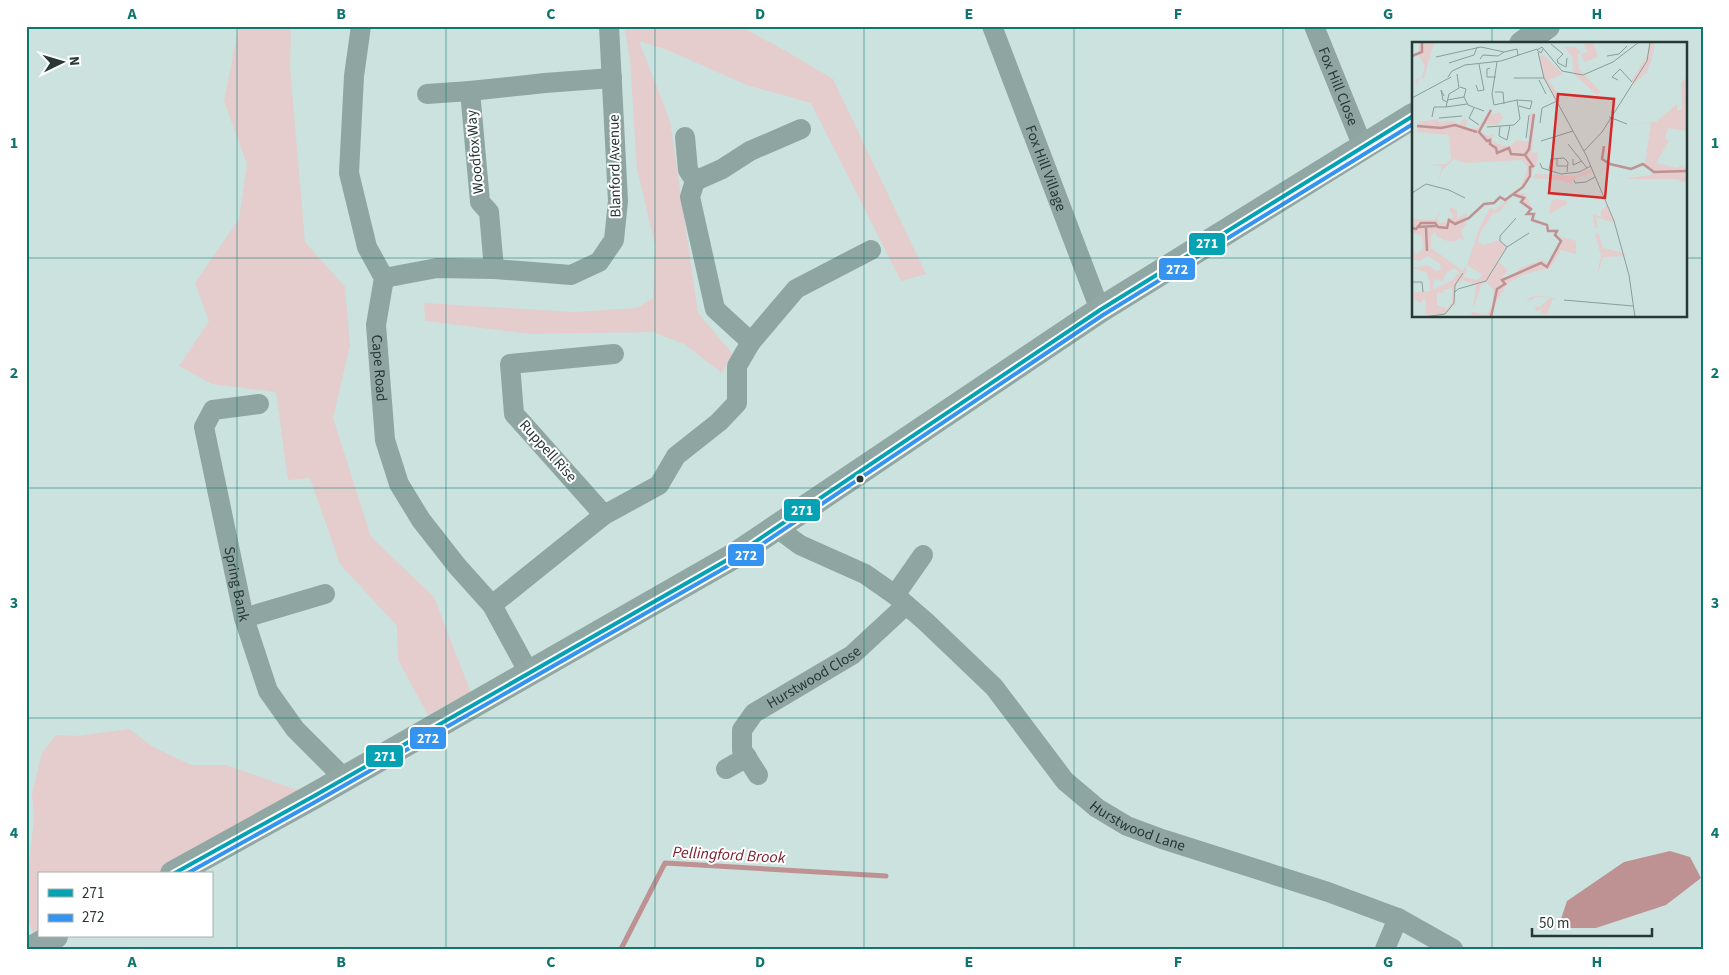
<svg xmlns="http://www.w3.org/2000/svg" width="1729" height="975" font-family="'Source Sans 3',sans-serif">
	<style>
		.green { fill: #e4cdcc }
		.water { fill: #be9293 }
		.lines { fill: none; stroke-linecap: round; stroke-linejoin: round }
		.stream { stroke: #be9293; stroke-width: 5 }
		.minor { stroke: #8ea5a2; stroke-width: 20 }
		.major { stroke: #90a7a4; stroke-width: 26 }
		.bus-1-casing { stroke: #fff; stroke-width: 8 }
		.bus-2-casing { stroke: #fff; stroke-width: 8 }
		.bus-1 { stroke: #05a2b3; stroke-width: 4 }
		.bus-2 { stroke: #3694f1; stroke-width: 4 }
		.grid { fill: none; stroke: #0f766e; stroke-width: 1; stroke-opacity: 0.55 }
		.bus-dot { fill: #273835; stroke: #fff; stroke-width: 2 }
		.labels { text-anchor: middle; dominant-baseline: central; stroke-width: 4; stroke-linejoin: round; paint-order: stroke }
		.street-label { font-size: 15px; fill: #273835; stroke: #fff }
		.water-label { font-size: 16px; font-style: italic; fill: #7c222e; stroke: #fff }
		.inset-river { fill: none; stroke: #be9293; stroke-width: 2.5 }
		.inset-road { fill: none; stroke: #899e9b; stroke-width: 1 }
		.view { fill: #d62828; fill-opacity: 0.15; stroke: #d62828; stroke-width: 2.5 }
		.inset-edge { fill: none; stroke: #273835; stroke-width: 2.5 }
		.line-badge { stroke: #fff; stroke-width: 2 }
		.badge-label { font-size: 14px; text-anchor: middle; font-weight: bold; fill: #fff }
		.neatline { fill: none; stroke: #0f766e; stroke-width: 2 }
		.grid-label { font-size: 16px; text-anchor: middle; font-weight: bold; fill: #0f766e }
	</style>
	<rect width="100%" height="100%" fill="#cbe2df"/>
	<!-- green -->
	<g class="green">
		<path d="M239,26H291L290,67L305,242L345,287L350,345L333,418L371,537L434,597L471,693L428,715L398,660L397,626L340,564L310,478L288,480L276,392L212,384L179,366L209,321L195,283L239,219L247,164L224,101Z"/>
		<path d="M624,26H739L784,50L833,79L926,274L901,281L811,103L747,85L665,49L639,41L670,121L698,313L732,353L722,373L684,344L653,332L531,334L425,321L424,303L574,312L637,308L653,298L655,245L637,169L630,59Z"/>
		<path d="M129,729L153,747L191,765H226L314,796L170,874H39V945L26,917L27,882L34,819L32,794L42,753L56,735L77,736Z"/>
	</g>
	<!-- water -->
	<path class="water" d="M1670,851L1690,857L1701,878L1666,905L1596,928H1558L1567,901L1624,862Z"/>
	<g class="lines">
		<!-- stream -->
		<path class="stream" d="M621,949L665,863L886,876"/>
		<!-- minor -->
		<g class="minor">
			<path id="s1" d="M361,26L354,76L349,173L367,247L384,278L376,325L385,440L399,484L421,520L457,566L492,605L529,673"/>
			<path id="s2" d="M992,26L1100,310"/>
			<path id="s3" d="M1314,26L1363,147"/>
			<path d="M427,94L470,91"/>
			<path d="M685,137L688,170L695,181L690,197L715,309L751,342"/>
			<path d="M695,181L722,169L750,151L801,129"/>
			<path d="M494,269L489,212L480,202L470,91L545,83L612,78"/>
			<path d="M384,278L437,268L494,269L571,275L599,262L614,240L618,201L609,26"/>
			<path id="s4" d="M259,404L213,410L204,427L244,618L268,691L295,729L344,778"/>
			<path d="M604,515L514,414L510,364L614,354"/>
			<path id="s5" d="M777,528L800,545L865,574L895,595L926,622L994,687L1065,781L1097,808L1127,826L1162,839L1328,892L1398,918L1453,949"/>
			<path d="M895,595L923,555"/>
			<path d="M492,605L604,515L659,485L676,456L719,422L737,403V366L751,342L796,289L871,250"/>
			<path d="M244,618L325,594"/>
			<path d="M726,769L747,757"/>
			<path id="s6" d="M758,775L742,750V730L754,713L852,655L906,605"/>
			<path d="M1385,949L1398,918"/>
		</g>
		<!-- major -->
		<g class="major">
			<path d="M1522,44L1547,26"/>
			<path d="M173,874L314,796L734,556L1100,310L1413,116"/>
			<path d="M31,949L55,936"/>
		</g>
		<defs>
			<path id="bus-1" d="M173,874L314,796L734,556L1100,310L1413,116"/>
			<path id="bus-2" d="M186,874L317,801L737,561L1103,315L1413,124"/>
		</defs>
		<!-- bus-1 casing -->
		<use href="#bus-1" class="bus-1-casing"/>
		<!-- bus-2 casing -->
		<use href="#bus-2" class="bus-2-casing"/>
		<!-- bus-1 -->
		<use href="#bus-1" class="bus-1"/>
		<!-- bus-2 -->
		<use href="#bus-2" class="bus-2"/>
	</g>
	<!-- grid -->
	<path class="grid" d="M237,26V949M446,26V949M655,26V949M864,26V949M1074,26V949M1283,26V949M1492,26V44M26,258H1413M1685,258H1703M1492,316V949M26,488H1703M26,718H1703"/>
	<!-- markers -->
	<circle class="bus-dot" cx="860" cy="479" r="4.5"/>
	<g class="labels">
		<!-- street labels -->
		<g class="street-label">
			<text stroke="none"><textPath href="#s3" startOffset="65">Fox Hill Close</textPath></text>
			<text transform="translate(475 152) rotate(-95)">Woodfox Way</text>
			<text transform="translate(615 166) rotate(-91)">Blanford Avenue</text>
			<text stroke="none"><textPath href="#s2" startOffset="152">Fox Hill Village</textPath></text>
			<text stroke="none"><textPath href="#s1" startOffset="350">Cape Road</textPath></text>
			<text transform="translate(548 451) rotate(48)">Ruppell Rise</text>
			<text stroke="none"><textPath href="#s4" startOffset="226">Spring Bank</textPath></text>
			<text stroke="none"><textPath href="#s6" startOffset="140">Hurstwood Close</textPath></text>
			<text stroke="none"><textPath href="#s5" startOffset="476">Hurstwood Lane</textPath></text>
		</g>
		<!-- water labels -->
		<g class="water-label">
			<text transform="translate(729 855) rotate(3)">Pellingford Brook</text>
		</g>
	</g>
	<!-- overview -->
	<g transform="translate(1412 42)">
		<rect width="275" height="275" fill="#cbe2df"/>
		<path d="M7,0H22L12,36L8,35L5,43L3,38L10,34L13,24L6,12ZM181,0L186,15L172,20L169,12L175,10L172,2ZM238,0H243L240,17L235,30L222,42L219,39L235,14ZM152,5H164L169,10L165,14L167,27L189,50L185,53L162,32L160,14ZM131,12L151,32L136,38L148,54L143,57L132,36L128,15ZM275,35V89L256,86L253,96L257,99L244,121L266,126L270,123L275,128V141L263,137H212L239,133L241,128L233,122L239,81L215,82L244,80L265,62V68H270L269,41ZM79,66V73L88,70L91,76L85,83L72,82L68,90L77,94L83,91L79,98L91,104H99L105,98L117,100L118,71H122L120,111L126,110V118L114,143L106,150L113,152L120,166L113,164L109,160L112,156L100,154L87,170L81,172L68,191L66,200L72,203L87,198L95,205L81,226L87,220L96,229L89,237L105,232L106,227L116,223L131,218L135,221L149,199L145,194L164,199V212L149,208L138,226L112,232L96,241L84,260L80,275L60,273L59,270L75,273L80,264L82,248L74,240L69,243L61,268L64,243L50,238L44,243L43,262L33,272L14,273L13,256L8,261L0,256V251L18,249V240L14,230L0,226L16,223L24,229L29,227L28,222L16,214L7,219L0,217V208L5,213L11,206L10,194L0,190V177L23,178L29,167L25,178L28,182L32,179L36,184L34,177L42,175L37,168L39,165L45,169V177L55,171L54,183L49,188L52,199L48,196L42,200L32,198L24,194V190L19,193V206L51,229L53,224L55,228L51,235L65,238L71,233L55,223L67,187L78,166L83,168L108,146L116,125L109,118L53,121L42,117L30,128L26,141L30,124L15,123L35,122L39,117L37,93L5,90L7,80L26,77L27,80L40,79L48,82L51,77L55,78L54,87L66,86ZM43,226L47,230L39,239L21,248L22,237L31,239L34,231ZM40,246V259L36,267L25,263V251H33L29,249ZM180,127L181,130L161,137L159,142L148,138L121,136L123,132L163,134ZM144,157L155,159V162L137,172L139,159ZM196,163L203,181L184,175L186,186H183L181,172L189,175V168ZM183,192H187L191,206L212,211L213,214L191,215L185,234L189,213ZM128,254L145,257L140,258L135,273L128,271L132,266L124,269L123,264L128,265L138,256L125,255L114,260L118,255Z" fill="#e4cdcc" fill-rule="evenodd"/>
		<path class="inset-river" d="M0,14L10,10V0M79,68L67,90L75,99L78,98V102L84,106L85,111L97,106L99,112L113,113M5,84L29,86L43,83L65,90M192,104L190,117L198,122L219,127L231,122L242,130L275,129M113,113L117,107L122,72M6,185L24,184M0,186L4,187L9,181H23L26,185L35,186L37,178L43,182L57,176L72,162L82,161L88,155L93,158L111,145L118,134V125L121,124L113,113M14,186L15,209M79,275L85,247L93,242L90,238L129,221L135,225L149,199L143,193L145,189H136L135,183L120,178L122,172H115L119,167L109,160L112,156L100,152"/>
		<path class="inset-road" d="M139,2L151,12L145,18L146,21L154,25L155,16M131,7L129,11L125,8L130,5L150,29L171,33L201,20L227,0M126,10L132,36L174,113L202,179L217,233L223,275M195,14L207,12L215,4M24,15L69,5L92,10L105,7L106,14M68,17L71,13L86,14L92,10M37,21L62,13L65,5M78,26L75,27V35H84M36,35L40,29L53,23L89,19L125,7M102,36H132M127,38L134,52M206,38L200,35L208,27L220,40M64,43L66,49L72,48L67,22M48,45L54,47L52,55L56,63L72,69M83,50H91L92,62M32,54L29,48L31,58L35,60M0,56L39,35M35,58L52,55M105,58L120,59L118,67L107,64M34,65L55,62M62,66L57,76L67,83M20,75L22,65H34L37,52L47,46L45,32M197,75L215,82M27,76L50,74M128,81L130,66L145,59M88,84L87,94L95,98L98,83M75,85L102,83L108,77L105,58L82,63L80,52L85,20M114,96L117,73M129,99L161,89M156,102L175,126M172,109L190,90L235,19L238,0M145,116V124H155M161,117V123L170,119M128,121L130,126L149,132L167,130L179,124M137,128L139,117L152,116L156,120L155,130M162,138L163,141L174,140L183,135M0,151L14,142L37,148L53,156M95,205L88,199V194L104,176M0,240H10L11,250M42,251L46,247L74,239L95,205L117,191M152,258L221,264M12,275L33,272L42,261L43,243L51,231"/>
		<path class="view" d="M146,52L202,57L193,156L137,151Z"/>
		<rect width="275" height="275" class="inset-edge"/>
	</g>
	<g class="line-badge">
		<rect x="1188" y="232" width="38" height="24" rx="5" fill="#05a2b3"/>
		<rect x="1158" y="257" width="38" height="24" rx="5" fill="#3694f1"/>
		<rect x="783" y="498" width="38" height="24" rx="5" fill="#05a2b3"/>
		<rect x="727" y="543" width="38" height="24" rx="5" fill="#3694f1"/>
		<rect x="409" y="726" width="38" height="24" rx="5" fill="#3694f1"/>
		<rect x="365" y="744" width="39" height="24" rx="5" fill="#05a2b3"/>
	</g>
	<g class="badge-label">
		<text x="1207" y="248">271</text>
		<text x="1177" y="274">272</text>
		<text x="802" y="515">271</text>
		<text x="746" y="560">272</text>
		<text x="428" y="743">272</text>
		<text x="385" y="761">271</text>
	</g>
	<!-- border -->
	<rect width="1729" height="975" fill="none" stroke="#ffffff" stroke-width="55"/>
	<!-- legend -->
	<rect x="38" y="872" width="175" height="65" fill="#ffffff" stroke="#a9afae"/>
	<rect x="48" y="889" width="25" height="8" fill="#05a2b3" stroke="#a9afae"/>
	<text x="82" y="898" font-size="15" fill="#273835">271</text>
	<rect x="48" y="914" width="25" height="8" fill="#3694f1" stroke="#a9afae"/>
	<text x="82" y="922" font-size="15" fill="#273835">272</text>
	<!-- north arrow -->
	<g transform="translate(62 62) rotate(85)" stroke="#ffffff" stroke-width="4" paint-order="stroke">
	<path d="M0-4L9 19L0 12L-9 19Z" fill="#273835"/>
	<text y="-8" font-size="14" font-weight="bold" text-anchor="middle" fill="#273835">N</text>
	</g>
	<!-- scale -->
	<path d="M1532 928v8h120v-8" fill="none" stroke="#273835" stroke-width="2.5"/>
	<text x="1539" y="928" font-size="15" fill="#273835" stroke="#ffffff" stroke-width="4" paint-order="stroke">50 m</text>
	<rect x="28" y="28" width="1674" height="920" class="neatline"/>
	<g class="grid-label">
		<text x="132" y="19">A</text>
		<text x="341" y="19">B</text>
		<text x="551" y="19">C</text>
		<text x="760" y="19">D</text>
		<text x="969" y="19">E</text>
		<text x="1178" y="19">F</text>
		<text x="1388" y="19">G</text>
		<text x="1597" y="19">H</text>
		<text x="14" y="148">1</text>
		<text x="1715" y="148">1</text>
		<text x="14" y="378">2</text>
		<text x="1715" y="378">2</text>
		<text x="14" y="608">3</text>
		<text x="1715" y="608">3</text>
		<text x="14" y="838">4</text>
		<text x="1715" y="838">4</text>
		<text x="132" y="967">A</text>
		<text x="341" y="967">B</text>
		<text x="551" y="967">C</text>
		<text x="760" y="967">D</text>
		<text x="969" y="967">E</text>
		<text x="1178" y="967">F</text>
		<text x="1388" y="967">G</text>
		<text x="1597" y="967">H</text>
	</g>
</svg>
